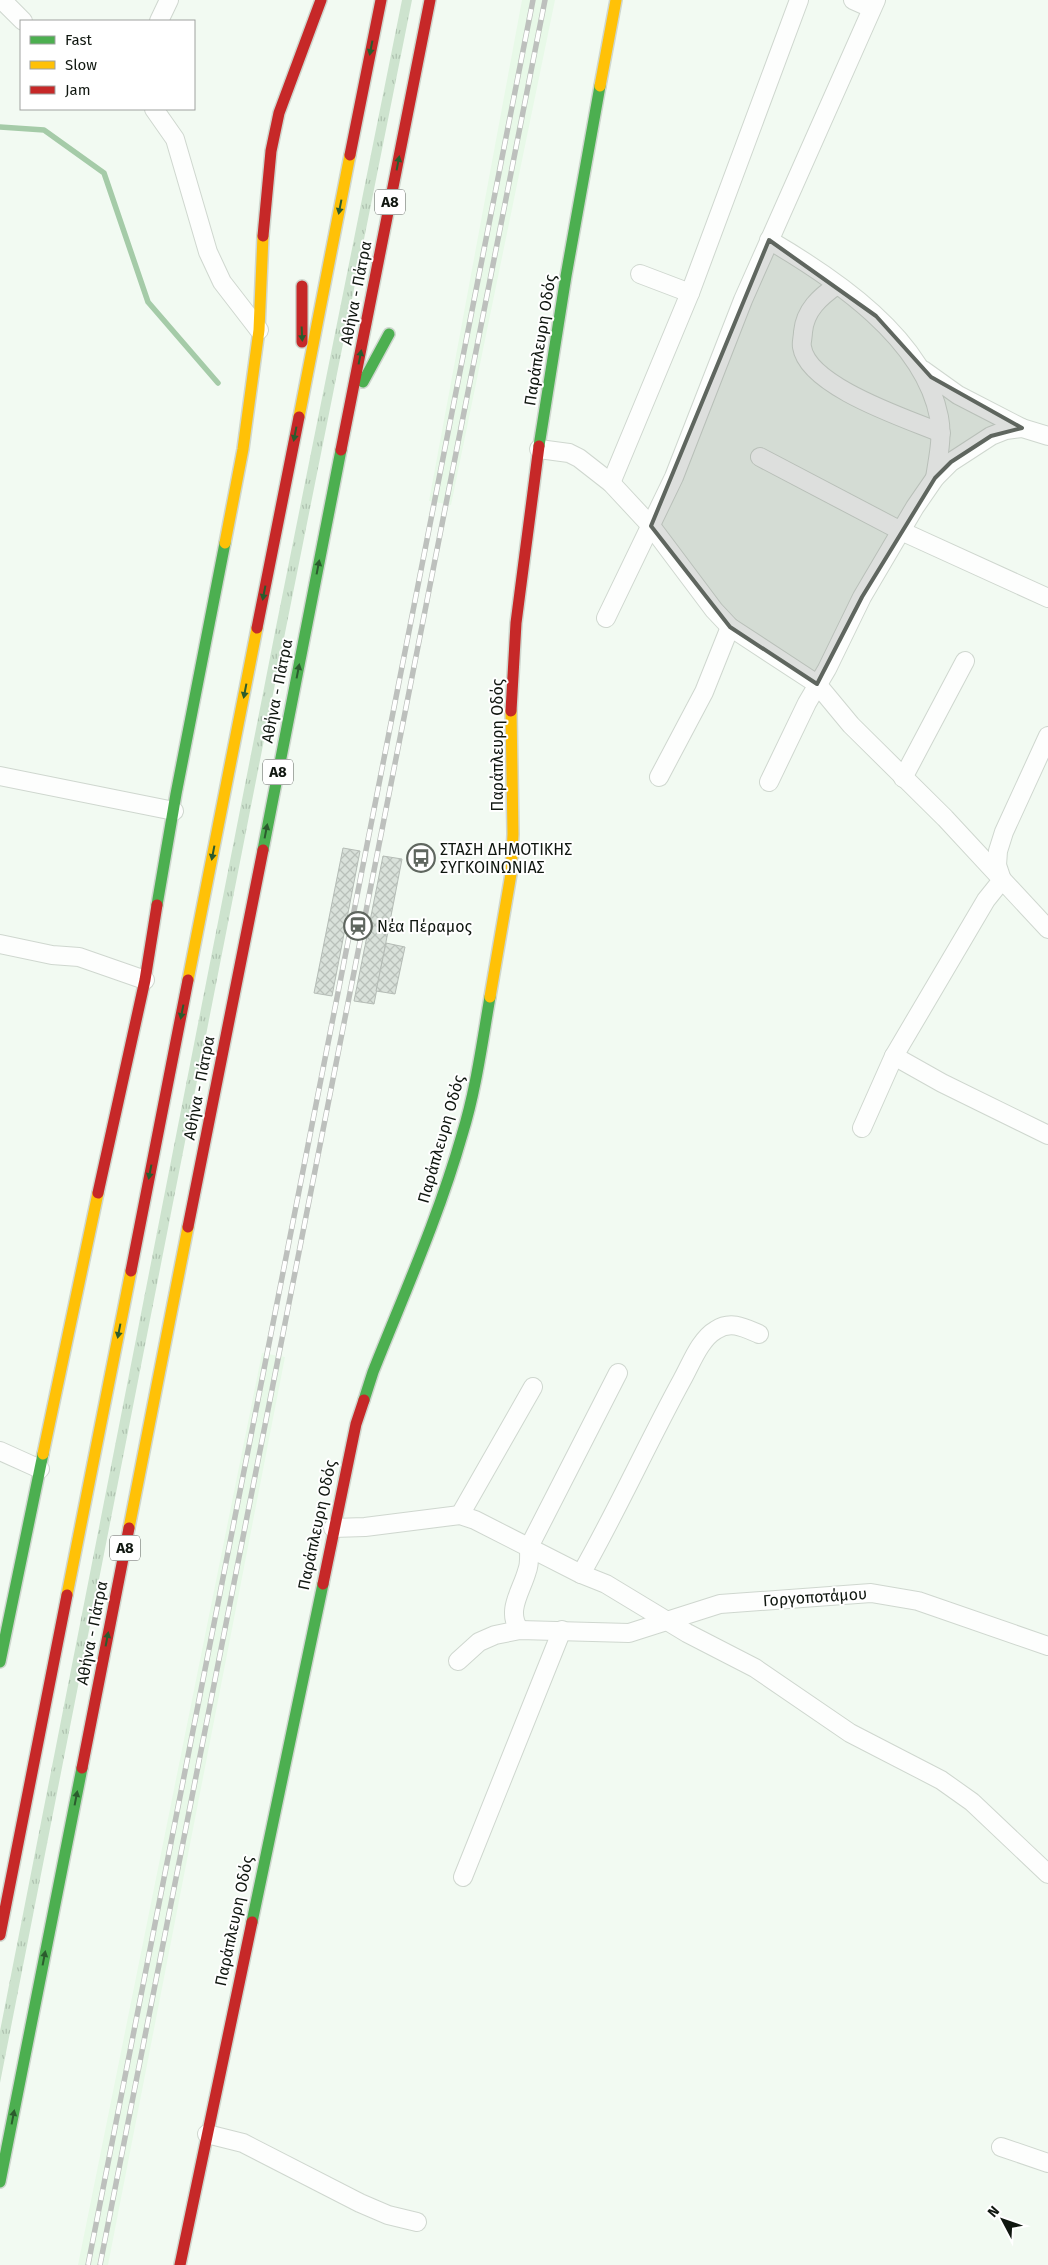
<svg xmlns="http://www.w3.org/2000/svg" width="1048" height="2265" font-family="'Fira Sans',sans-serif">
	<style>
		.built { fill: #e8f9e8 }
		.grass { fill: url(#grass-tufts) }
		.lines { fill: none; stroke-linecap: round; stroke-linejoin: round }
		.stream { stroke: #a5cba8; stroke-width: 5.5 }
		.building { fill: url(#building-cross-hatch); stroke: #b5bcb6 }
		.street-casing { stroke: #cfd7cf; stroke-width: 20 }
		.fast-casing { stroke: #cfd7cf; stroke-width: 14 }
		.slow-casing { stroke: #cfd7cf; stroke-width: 14 }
		.jam-casing { stroke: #cfd7cf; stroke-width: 14 }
		.street { stroke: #fdfefd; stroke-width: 18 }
		.fast { stroke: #4caf50; stroke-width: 11 }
		.slow { stroke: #ffc107; stroke-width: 11 }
		.jam { stroke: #c62828; stroke-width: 11 }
		.rail-casing { stroke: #bdc0bd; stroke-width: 5.5 }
		.rail { stroke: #fff; stroke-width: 4; stroke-dasharray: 11; stroke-linecap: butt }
		.oneway { fill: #2b5b2d }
		.marked { fill: #5f665f; fill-opacity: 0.2; stroke: #5f665f; stroke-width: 4; stroke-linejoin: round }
		.labels { text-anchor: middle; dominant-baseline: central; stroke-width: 4; stroke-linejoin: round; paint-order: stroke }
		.shield { fill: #fff; stroke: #585d58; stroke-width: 1 }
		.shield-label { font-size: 15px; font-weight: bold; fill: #101710 }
		.street-label { font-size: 16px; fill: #101710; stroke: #fff }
		.poi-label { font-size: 16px; fill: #101710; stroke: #fff; text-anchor: start }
	</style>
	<defs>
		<pattern id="grass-tufts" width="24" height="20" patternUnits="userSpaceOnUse" patternTransform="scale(1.25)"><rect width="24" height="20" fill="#cde3ce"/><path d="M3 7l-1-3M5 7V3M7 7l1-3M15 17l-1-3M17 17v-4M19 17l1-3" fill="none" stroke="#afc2b0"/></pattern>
		<pattern id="building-cross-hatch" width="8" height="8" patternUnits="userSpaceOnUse" patternTransform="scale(1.25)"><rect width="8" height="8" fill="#d9e1da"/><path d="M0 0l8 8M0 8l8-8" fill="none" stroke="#b9c0ba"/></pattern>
	</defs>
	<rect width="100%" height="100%" fill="#f2faf2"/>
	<!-- built -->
	<g class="built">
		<path d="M522,0H555L451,505L429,501Z"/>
		<path d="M262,1353L285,1357L108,2265H78Z"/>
	</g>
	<!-- grass -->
	<path class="grass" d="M402,0H412L286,628L0,2083V2031L276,627Z"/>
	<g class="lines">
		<!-- stream -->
		<path class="stream" d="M0,127L44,130L104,173L148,302L218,383"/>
	</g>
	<!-- building -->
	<g class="building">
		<path d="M343,848L360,851L332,996L314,993Z"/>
		<path d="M383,856L402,859L374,1004L354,1001Z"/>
		<path d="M386,943L405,947L395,994L376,991Z"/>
	</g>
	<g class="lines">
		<defs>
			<g id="street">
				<path d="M2,0L23,21"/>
				<path d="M853,0L871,8"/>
				<path d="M159,21L169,0"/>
				<path d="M154,109L175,139L208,252L222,282L259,330"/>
				<path d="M769,240C834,278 924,338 939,417C943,437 938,458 935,478"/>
				<path d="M640,274L690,293"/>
				<path d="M837,285C820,297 805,310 803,332C803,337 801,343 802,347C808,387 908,419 941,433"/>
				<path d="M923,370L958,395L1022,428"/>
				<path d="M539,449L569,453L579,458L611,483L651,526L714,610L730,627L817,684L851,725L945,818L1048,929"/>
				<path d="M760,457L901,531L1048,598"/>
				<path d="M611,483L690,293L799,0"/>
				<path d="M606,618L674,477L743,300L876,0"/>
				<path d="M0,776L174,811"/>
				<path d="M659,777L704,692L730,627"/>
				<path d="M903,778L965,661"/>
				<path d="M769,782L807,703L827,669L862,597L915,507L935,478L951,462L991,436L1006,430L1022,428L1048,436"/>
				<path d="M0,944L52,955L79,957L145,980"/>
				<path d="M894,1056L942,1083L1048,1135"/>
				<path d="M862,1128L894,1056L986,900L1002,880L997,865L998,851L1004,832L1048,736"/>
				<path d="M0,1451L40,1469"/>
				<path d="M460,1515L533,1387"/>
				<path d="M333,1528L365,1527L460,1515L475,1520L581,1574L606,1584L687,1633L755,1668L850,1733L941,1780L972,1802L1048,1874"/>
				<path d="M581,1574C617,1511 647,1444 682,1380C691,1364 700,1339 716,1330C731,1320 745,1328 759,1334"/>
				<path d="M520,1630C505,1612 522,1590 527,1571C530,1564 529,1555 529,1547L618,1373"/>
				<path d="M458,1661L479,1642L495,1635L520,1630L629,1633L720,1604L871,1593L918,1601L1048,1646"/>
				<path d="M463,1877L562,1630"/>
				<path d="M207,2134L243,2143L360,2203L388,2215L417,2222"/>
				<path d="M1001,2147L1048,2163"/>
			</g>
			<g id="fast">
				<path d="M363,382L389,334"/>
				<path d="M539,446L566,276L600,86"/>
				<path d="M263,850L341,450"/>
				<path d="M157,905L176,794L225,543"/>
				<path d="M364,1400L373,1372C404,1294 439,1216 462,1135C476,1090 482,1043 490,997"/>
				<path d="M0,1662L43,1454"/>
				<path d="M252,1922L323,1584"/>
				<path d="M0,2182L82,1768"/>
			</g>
			<g id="slow">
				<path d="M600,86L616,0"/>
				<path d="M299,417L350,155"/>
				<path d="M225,543L243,449L259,330L263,236"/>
				<path d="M188,980L257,628"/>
				<path d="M490,997L511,874L513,834L511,711"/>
				<path d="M43,1454L98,1193"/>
				<path d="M129,1528L188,1227"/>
				<path d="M67,1595L131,1271"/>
			</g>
			<g id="jam">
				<path d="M350,155L381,0"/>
				<path d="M263,236L271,151L279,113L321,0"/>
				<path d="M302,286V342"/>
				<path d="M341,450L430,0"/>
				<path d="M257,628L299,417"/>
				<path d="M511,711L516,623L539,446"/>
				<path d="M98,1193L145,980L157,905"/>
				<path d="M188,1227L263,850"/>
				<path d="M131,1271L188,980"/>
				<path d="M323,1584L356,1424L364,1400"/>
				<path d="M82,1768L129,1528"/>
				<path d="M0,1935L67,1595"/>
				<path d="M180,2265L252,1922"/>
			</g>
		</defs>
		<!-- street casing -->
		<use href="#street" class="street-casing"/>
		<!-- fast casing -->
		<use href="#fast" class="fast-casing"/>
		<!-- slow casing -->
		<use href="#slow" class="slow-casing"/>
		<!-- jam casing -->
		<use href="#jam" class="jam-casing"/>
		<!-- street -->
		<use href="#street" class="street"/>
		<!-- fast -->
		<use href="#fast" class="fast"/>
		<!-- slow -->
		<use href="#slow" class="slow"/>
		<!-- jam -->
		<use href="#jam" class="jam"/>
		<defs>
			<g id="rail">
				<path d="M88,2265L533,0"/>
				<path d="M100,2265L545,0"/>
			</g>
		</defs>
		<!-- rail casing -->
		<use href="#rail" class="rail-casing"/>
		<!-- rail -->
		<use href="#rail" class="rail"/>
	</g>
	<!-- one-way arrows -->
	<defs><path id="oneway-solid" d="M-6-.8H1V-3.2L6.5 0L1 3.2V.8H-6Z" transform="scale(1.25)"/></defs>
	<g class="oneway">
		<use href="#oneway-solid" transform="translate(371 48) rotate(101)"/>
		<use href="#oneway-solid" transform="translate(398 163) rotate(-79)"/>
		<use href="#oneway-solid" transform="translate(340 207) rotate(101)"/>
		<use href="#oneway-solid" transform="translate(302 334) rotate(87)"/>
		<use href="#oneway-solid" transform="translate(360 357) rotate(-79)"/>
		<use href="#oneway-solid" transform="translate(295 434) rotate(101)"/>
		<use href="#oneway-solid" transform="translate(318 567) rotate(-79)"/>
		<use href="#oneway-solid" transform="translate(264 593) rotate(101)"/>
		<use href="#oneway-solid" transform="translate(298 671) rotate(-79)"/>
		<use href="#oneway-solid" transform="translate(245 691) rotate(101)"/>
		<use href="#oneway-solid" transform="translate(266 831) rotate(-79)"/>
		<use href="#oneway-solid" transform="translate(213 853) rotate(101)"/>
		<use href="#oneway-solid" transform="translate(182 1012) rotate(101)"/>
		<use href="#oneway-solid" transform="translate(150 1172) rotate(101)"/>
		<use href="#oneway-solid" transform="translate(119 1331) rotate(101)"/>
		<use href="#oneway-solid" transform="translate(107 1639) rotate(-79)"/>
		<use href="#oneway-solid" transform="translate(76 1798) rotate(-79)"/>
		<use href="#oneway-solid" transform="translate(44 1958) rotate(-79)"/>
		<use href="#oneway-solid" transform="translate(13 2117) rotate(-79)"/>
	</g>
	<!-- marked area -->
	<path class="marked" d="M769,240L876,316L931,377L1022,428L991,436L951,462L935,478L862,597L817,684L730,627L651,526Z"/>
	<!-- icons -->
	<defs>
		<symbol id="bus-ring" viewBox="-11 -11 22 22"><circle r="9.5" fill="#fff" stroke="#5f665f" stroke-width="1.5"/><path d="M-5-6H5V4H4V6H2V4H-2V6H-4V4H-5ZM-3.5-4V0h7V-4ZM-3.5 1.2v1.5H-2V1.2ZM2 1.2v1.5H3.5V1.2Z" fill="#5f665f"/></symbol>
		<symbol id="station-ring" viewBox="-11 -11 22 22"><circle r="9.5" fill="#fff" stroke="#5f665f" stroke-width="1.5"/><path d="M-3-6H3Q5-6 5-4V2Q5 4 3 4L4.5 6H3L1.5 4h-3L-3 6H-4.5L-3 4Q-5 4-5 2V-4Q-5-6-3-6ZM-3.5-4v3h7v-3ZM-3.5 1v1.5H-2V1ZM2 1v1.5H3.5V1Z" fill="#5f665f"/></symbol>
	</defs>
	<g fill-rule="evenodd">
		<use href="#bus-ring" x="405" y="842" width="32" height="32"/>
		<use href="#station-ring" x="342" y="910" width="32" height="32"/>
	</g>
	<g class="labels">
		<!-- shield labels -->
		<g class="shield">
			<rect x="375" y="189.5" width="30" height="25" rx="4"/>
			<rect x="263" y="759.5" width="30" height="25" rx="4"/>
			<rect x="110" y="1535.5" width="30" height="25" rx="4"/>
		</g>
		<g class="shield-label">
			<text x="390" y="202">Α8</text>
			<text x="278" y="772">Α8</text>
			<text x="125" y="1548">Α8</text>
		</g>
		<!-- street labels -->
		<g class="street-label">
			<text transform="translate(356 293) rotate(-79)">Αθήνα - Πάτρα</text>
			<text transform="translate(540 340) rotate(-81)">Παράπλευρη Οδός</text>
			<text transform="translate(277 691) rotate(-79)">Αθήνα - Πάτρα</text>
			<text transform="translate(497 745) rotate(-90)">Παράπλευρη Οδός</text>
			<text transform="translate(199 1088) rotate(-79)">Αθήνα - Πάτρα</text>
			<text transform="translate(441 1139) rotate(-74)">Παράπλευρη Οδός</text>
			<text transform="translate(317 1525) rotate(-78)">Παράπλευρη Οδός</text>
			<text transform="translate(815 1597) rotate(-4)">Γοργοποτάμου</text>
			<text transform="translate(92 1633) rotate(-79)">Αθήνα - Πάτρα</text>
			<text transform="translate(234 1921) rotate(-78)">Παράπλευρη Οδός</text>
		</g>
		<!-- poi labels -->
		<g class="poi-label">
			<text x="440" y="849">ΣΤΑΣΗ ΔΗΜΟΤΙΚΗΣ<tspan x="440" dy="18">ΣΥΓΚΟΙΝΩΝΙΑΣ</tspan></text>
			<text x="377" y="926">Νέα Πέραμος</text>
		</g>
	</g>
	<!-- legend -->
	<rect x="20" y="20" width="175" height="90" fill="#ffffff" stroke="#9fa29f"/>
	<rect x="30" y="36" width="25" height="8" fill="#4caf50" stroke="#9fa29f"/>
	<text x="65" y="45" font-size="15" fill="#101710">Fast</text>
	<rect x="30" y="61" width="25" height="8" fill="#ffc107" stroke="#9fa29f"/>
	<text x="65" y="70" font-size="15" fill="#101710">Slow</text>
	<rect x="30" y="86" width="25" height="8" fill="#c62828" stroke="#9fa29f"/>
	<text x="65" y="95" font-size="15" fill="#101710">Jam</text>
	<!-- north arrow -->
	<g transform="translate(1003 2220) rotate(311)" stroke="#ffffff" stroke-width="4" paint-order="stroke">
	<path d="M0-4L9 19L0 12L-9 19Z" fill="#101710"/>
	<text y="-8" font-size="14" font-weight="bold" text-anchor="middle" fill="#101710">N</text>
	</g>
</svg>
